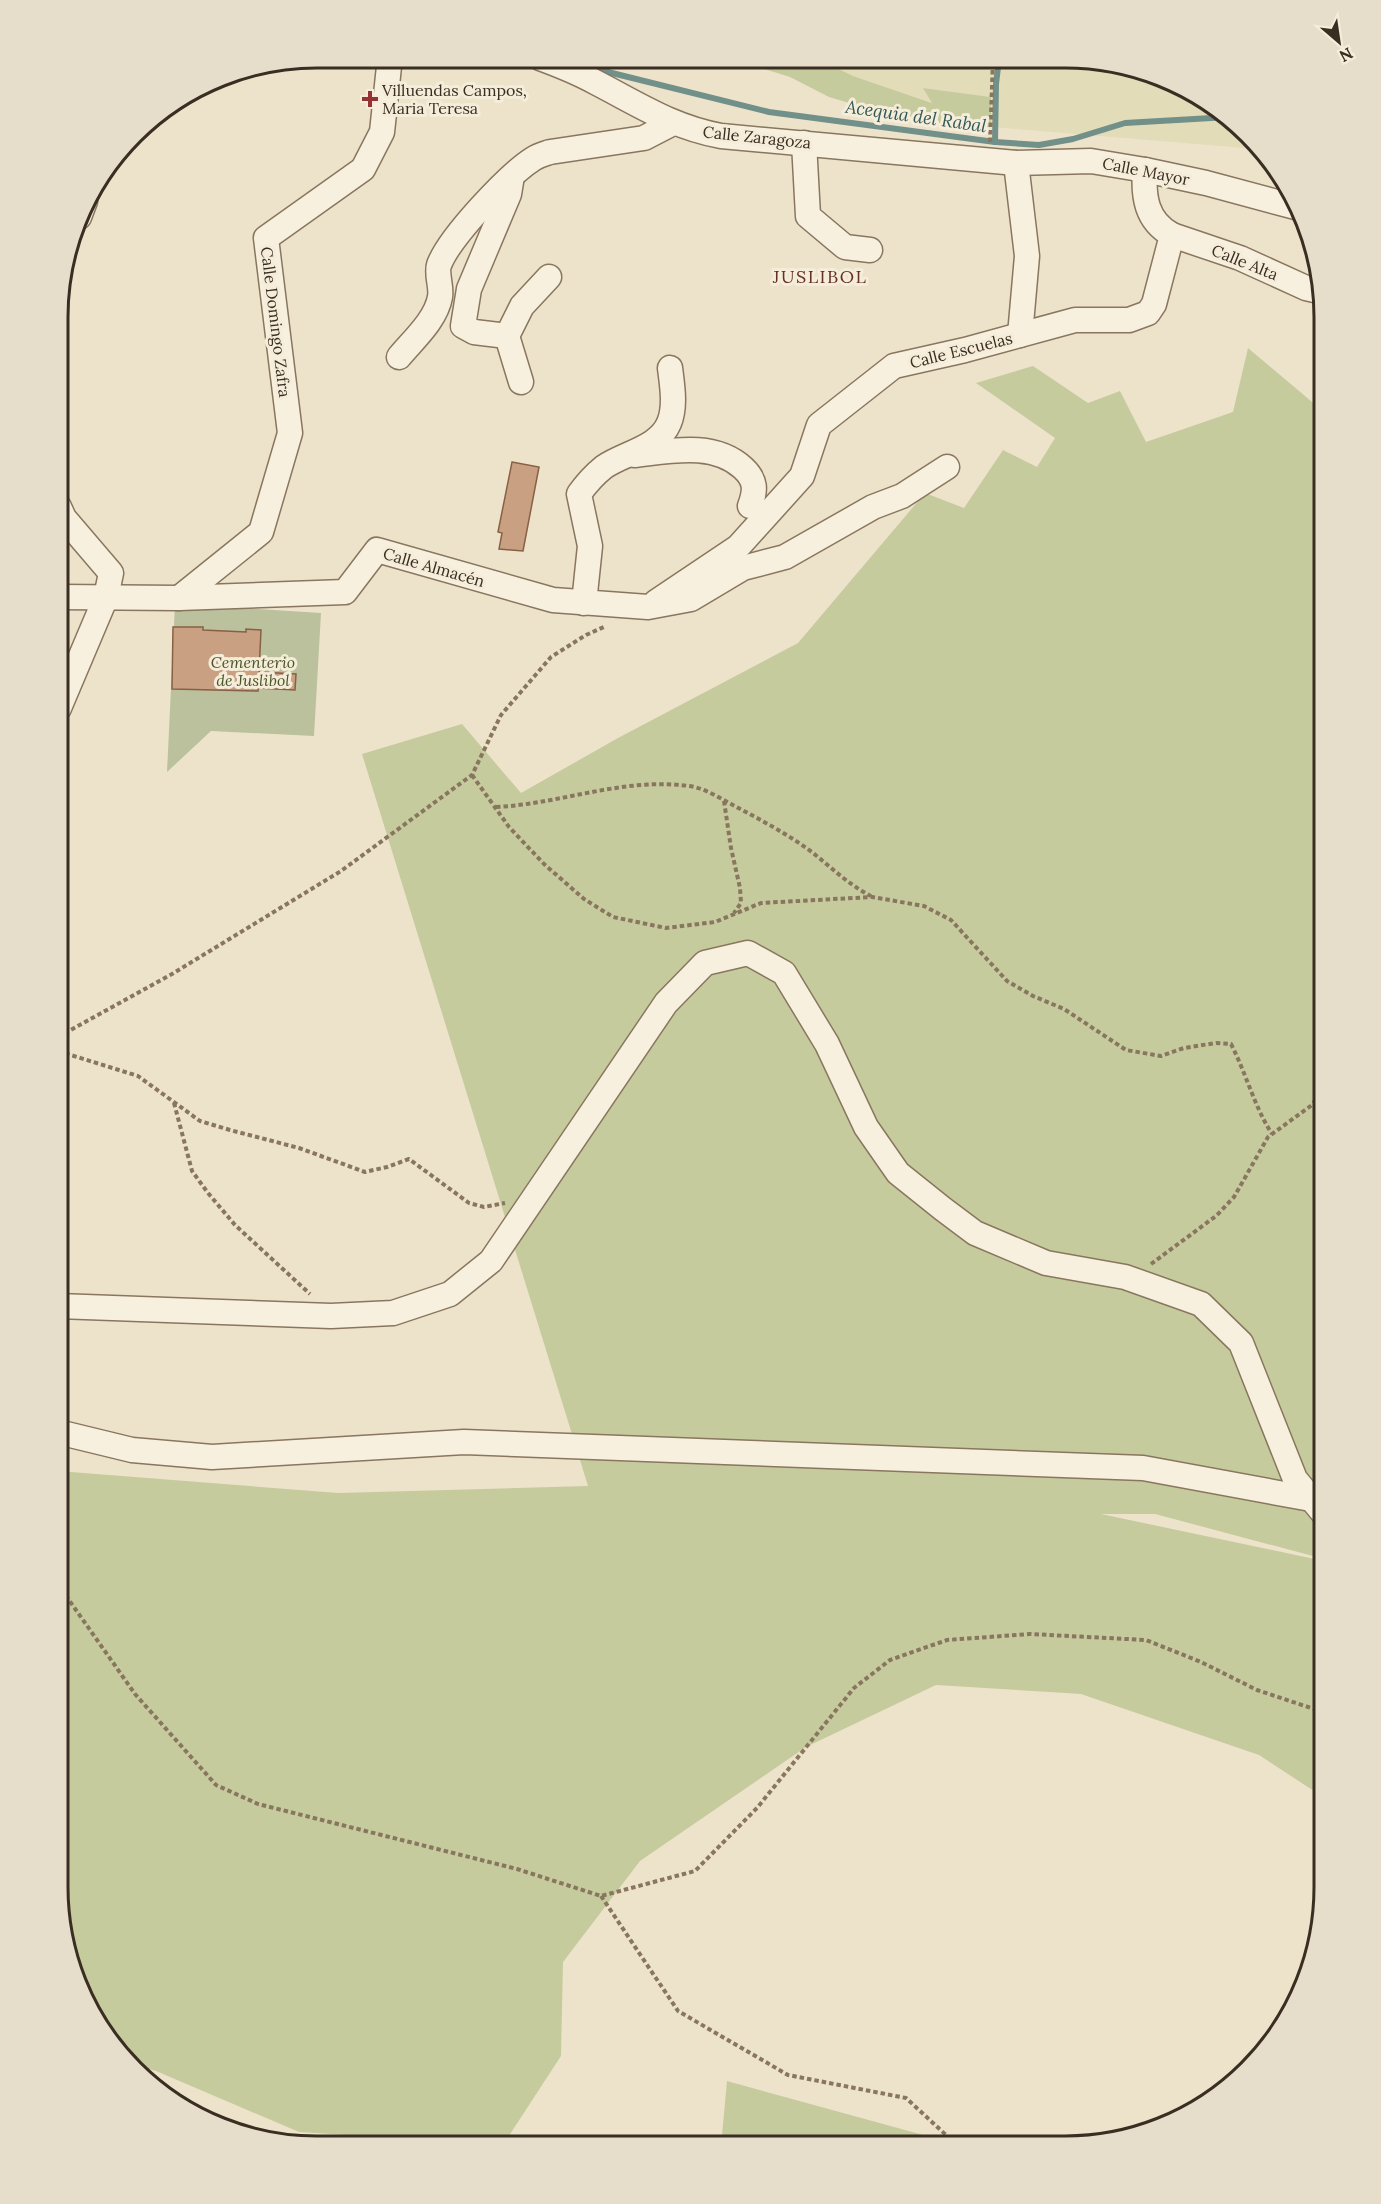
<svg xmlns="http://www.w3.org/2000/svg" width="1381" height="2204" font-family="Lora,serif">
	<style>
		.farmland { fill: #e2dcb8 }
		.green { fill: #c6cb9e }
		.cemetery { fill: #bcc19d }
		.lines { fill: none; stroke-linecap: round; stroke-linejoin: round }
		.stream { stroke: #719089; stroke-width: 6 }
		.building { fill: #c9a082; stroke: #876046; stroke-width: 1.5 }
		.minor-casing { stroke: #89765f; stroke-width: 27 }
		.path { stroke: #89765f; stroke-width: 4; stroke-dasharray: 4.5 3; stroke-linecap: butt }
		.minor { stroke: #f8f0de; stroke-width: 24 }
		.poi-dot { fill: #953233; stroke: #f5edda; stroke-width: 2 }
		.labels { text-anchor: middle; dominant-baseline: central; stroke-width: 6; stroke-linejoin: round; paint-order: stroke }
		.poi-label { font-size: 16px; fill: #3a2e22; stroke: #f5edda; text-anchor: start }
		.street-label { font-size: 16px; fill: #3a2e22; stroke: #f5edda }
		.park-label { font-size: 16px; font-style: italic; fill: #4a562a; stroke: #f5edda }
		.water-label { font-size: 18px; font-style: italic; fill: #325957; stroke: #f5edda }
		.neighbourhood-label { font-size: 18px; letter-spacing: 1.5px; fill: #653123; stroke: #f5edda }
		.rim { fill: none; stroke: #3a2e22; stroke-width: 3 }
	</style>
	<rect width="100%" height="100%" fill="#ede3ca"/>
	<!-- farmland -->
	<path class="farmland" d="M817,58L1099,59L1164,77L1223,111L1257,145L1256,149L991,127V97L924,88L933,103L853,76Z"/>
	<!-- green -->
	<g class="green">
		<path d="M729,58H817L853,76L932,103L923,88L991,97V127L920,124L829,97L790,77Z"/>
		<path d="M1248,348L1324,412V1559L1155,1514H1101L1324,1561L1323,1797L1259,1755L1081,1694L936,1685L806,1747L640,1861L563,1962L561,2056L503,2145L299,2132L156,2071L128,2063L111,2046L77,1986L57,1887L58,1471L338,1493L588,1486L362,754L462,724L521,793L618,738L798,643L925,493L964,508L1003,450L1037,467L1055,438L976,383L1033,366L1088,403L1120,391L1146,442L1233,412Z"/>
		<path d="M727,2081L967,2147L721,2146Z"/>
	</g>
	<!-- cemetery -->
	<path class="cemetery" d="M175,604L321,613L314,736L211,731L167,772Z"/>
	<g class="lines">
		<!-- stream -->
		<g class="stream">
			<path d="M601,68L608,72L769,112L995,142L1039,145L1073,139L1125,123L1229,117"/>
			<path d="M995,142L996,84L999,59"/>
		</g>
	</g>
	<!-- building -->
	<g class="building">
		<path d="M512,462L539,467L523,551L499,549L502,533L498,532Z"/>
		<path d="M173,627H203V630L246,632V629L261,630L259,672L296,674L295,690L258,688V691L172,689Z"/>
	</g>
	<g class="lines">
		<defs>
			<g id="minor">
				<path d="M540,58C559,65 577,72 595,82C638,104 672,127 721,136L1016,163L1091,161L1145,170L1206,183L1299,208"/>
				<path d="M804,143L808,216L845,247L870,250"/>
				<path d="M1016,163L1027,256L1020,335"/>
				<path d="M79,217L85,201"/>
				<path d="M1172,235L1240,258L1306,288L1319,291"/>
				<path d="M507,336L474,332L463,326L469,289L509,194L511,182"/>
				<path d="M399,357C413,340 436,320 440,297C442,287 436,274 439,265C449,238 508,175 533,159C539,155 544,154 550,152L644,138L673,123"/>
				<path d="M521,382L507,336L522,306L549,277"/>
				<path d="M634,455C670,451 714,441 743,468C756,480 756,490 750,506"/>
				<path d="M59,597L179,598L345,592L377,550L553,600L648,607L691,599L743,568L785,557L873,507L902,496L947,467"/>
				<path d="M179,598L261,532L290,433L266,238L363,169L382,132L390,57"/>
				<path d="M656,602L738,547L802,476L819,425L894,366L965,350L1075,320H1129L1148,313L1154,304L1172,235C1146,221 1143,196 1145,170"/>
				<path d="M584,603L590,546L579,494C586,484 594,475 604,467C624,453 659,448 669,423C676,407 672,384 670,368"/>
				<path d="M59,708L106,597L111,573L64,518L59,507"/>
				<path d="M58,1306L331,1316L393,1313L450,1294L491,1261L666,1003L705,963L748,953L784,973L827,1044L866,1127L898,1173L943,1209L975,1233L1046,1263L1125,1277L1201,1304L1241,1343L1295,1479L1324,1514"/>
				<path d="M58,1432L132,1450L212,1457L464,1442L1143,1468L1311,1499"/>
			</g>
		</defs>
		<!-- minor casing -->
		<use href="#minor" class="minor-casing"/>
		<!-- path -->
		<g class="path">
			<path d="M990,142L993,59"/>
			<path d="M472,775L509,827L544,864L584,899L613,917L666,928L715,922L761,903L872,897L924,906L951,920L1007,981L1033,996L1064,1009L1126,1050L1161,1056L1184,1048L1216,1043L1231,1044C1246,1073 1254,1106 1272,1134"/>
			<path d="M724,801L731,848L740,888L741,903L734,913"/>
			<path d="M496,807C561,804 623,777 689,786C704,788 718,797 731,804C759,819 788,834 813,853C832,868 849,885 871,896"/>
			<path d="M58,1037L172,974L341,871L472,775L501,715L551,657L586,635L606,626"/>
			<path d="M58,1051L138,1076L200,1121L230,1130L299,1148L365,1172L387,1167L409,1159L469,1203L484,1207L505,1203"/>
			<path d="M174,1103L192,1171L208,1193L235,1225L310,1294"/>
			<path d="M1151,1264L1216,1216L1234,1197L1268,1137L1312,1105L1324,1088"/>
			<path d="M57,1583L135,1694L216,1785L258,1804L517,1869L601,1896L695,1871L757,1808L854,1688L890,1660L947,1640L1030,1634L1146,1640L1201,1662L1257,1690L1323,1712"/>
			<path d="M601,1896L678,2011L788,2075L906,2098L959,2147"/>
		</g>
		<!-- minor -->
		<use href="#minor" class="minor"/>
	</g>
	<!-- markers -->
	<path class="poi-dot" d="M367 90h6v6h6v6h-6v6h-6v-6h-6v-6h6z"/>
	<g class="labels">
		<!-- poi labels -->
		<g class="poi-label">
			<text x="382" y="90">Villuendas Campos,<tspan x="382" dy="18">Maria Teresa</tspan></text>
		</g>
		<!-- street labels -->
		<g class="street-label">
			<text transform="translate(757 137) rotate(6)">Calle Zaragoza</text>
			<text transform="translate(1146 171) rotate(11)">Calle Mayor</text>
			<text transform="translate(1245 262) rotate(22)">Calle Alta</text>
			<text transform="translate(276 322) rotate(83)">Calle Domingo Zafra</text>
			<text transform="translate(961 350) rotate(-14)">Calle Escuelas</text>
			<text transform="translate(434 567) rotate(16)">Calle Almacén</text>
		</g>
		<!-- park labels -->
		<g class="park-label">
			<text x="253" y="662">Cementerio<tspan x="253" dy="18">de Juslibol</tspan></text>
		</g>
		<!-- water labels -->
		<g class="water-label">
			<text transform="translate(916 116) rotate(8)">Acequia del Rabal</text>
		</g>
		<!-- neighbourhood labels -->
		<g class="neighbourhood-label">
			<text x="820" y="276">JUSLIBOL</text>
		</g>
	</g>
	<!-- crop -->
	<path d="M0 0H1381V2204H0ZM317 68H1065A249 249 0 0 1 1314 317V1887A249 249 0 0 1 1065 2136H317A249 249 0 0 1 68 1887V317A249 249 0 0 1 317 68Z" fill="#e6decb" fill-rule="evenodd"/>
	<path class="rim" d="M317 68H1065A249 249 0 0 1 1314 317V1887A249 249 0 0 1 1065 2136H317A249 249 0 0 1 68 1887V317A249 249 0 0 1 317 68Z"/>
	<!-- north arrow -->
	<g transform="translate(1339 42) rotate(151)" stroke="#f5edda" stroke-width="4.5" paint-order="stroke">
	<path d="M0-4.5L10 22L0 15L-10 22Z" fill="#3a2e22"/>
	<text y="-9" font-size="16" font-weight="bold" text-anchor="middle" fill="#3a2e22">N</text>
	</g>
</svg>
